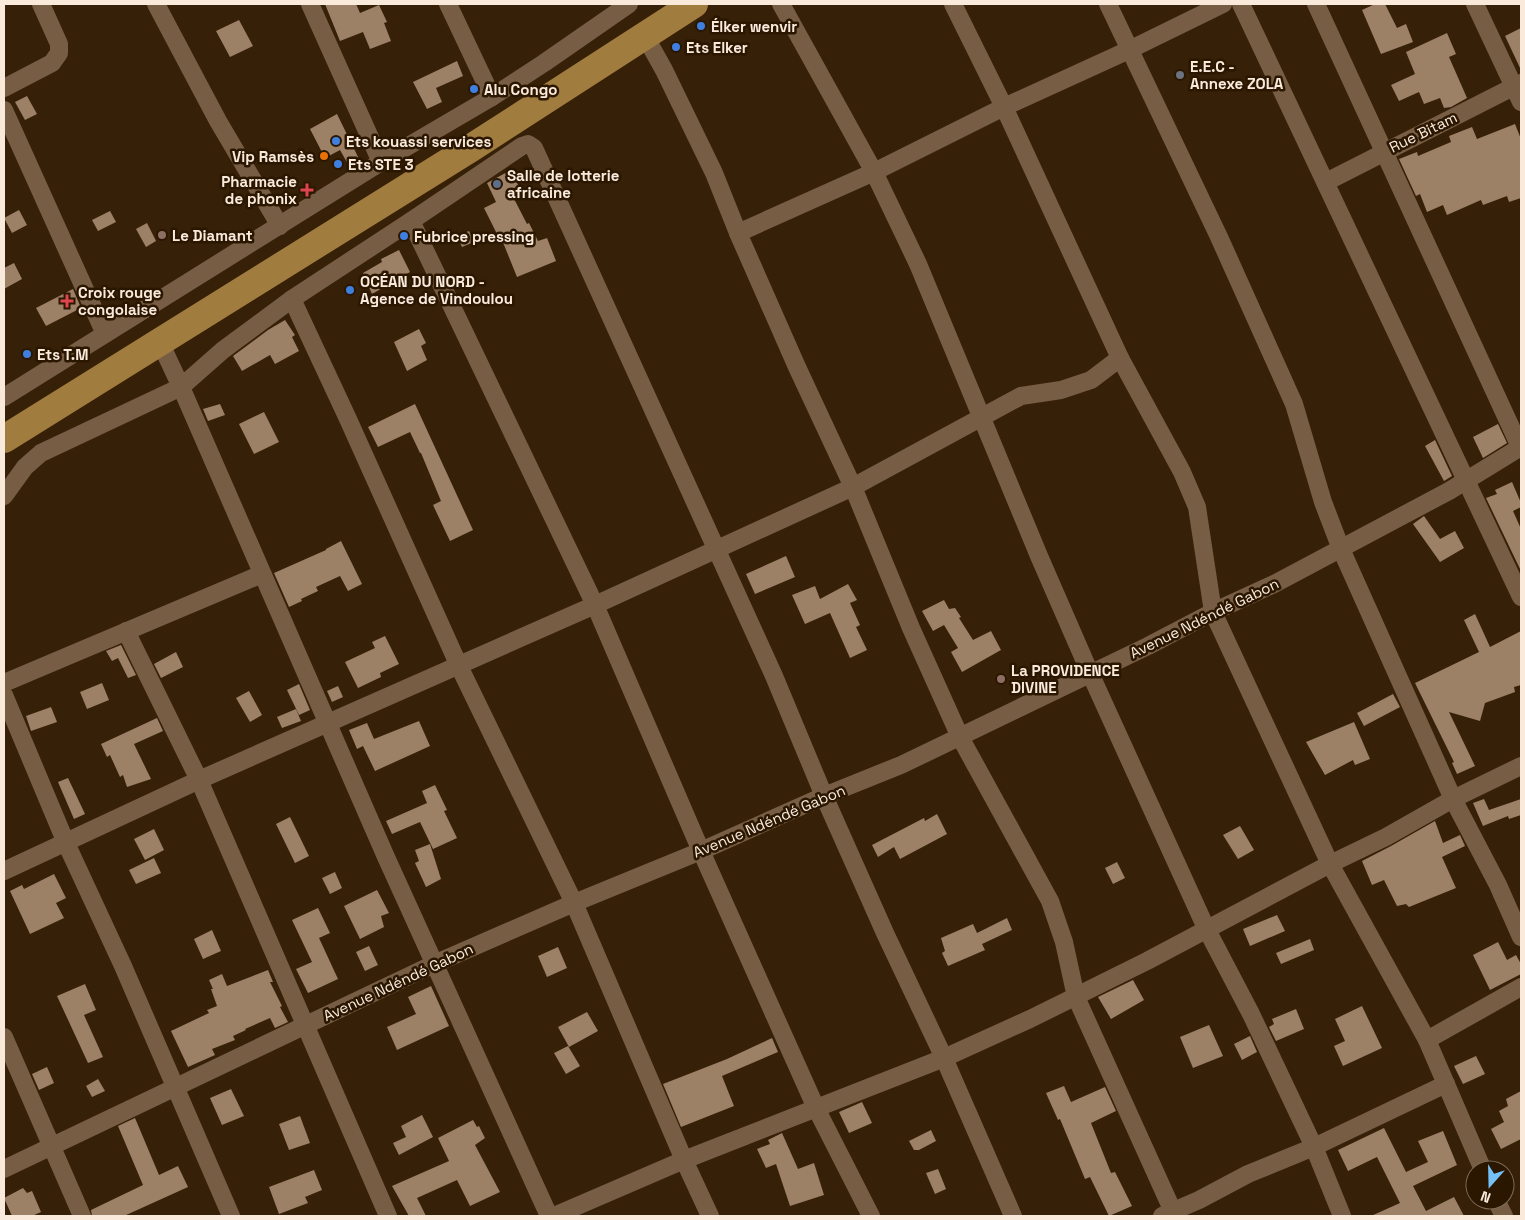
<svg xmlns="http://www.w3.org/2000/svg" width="1525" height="1220" font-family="'Space Grotesk',sans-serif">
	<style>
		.building { fill: #9c8167 }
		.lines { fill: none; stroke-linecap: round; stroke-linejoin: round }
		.street { stroke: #775d44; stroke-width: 18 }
		.highway { stroke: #a17c3f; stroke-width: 28 }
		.shop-dot { fill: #3f7fe0; stroke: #2b1600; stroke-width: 2 }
		.worship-dot { fill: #6b7280; stroke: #2b1600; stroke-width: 2 }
		.food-dot { fill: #e8710a; stroke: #2b1600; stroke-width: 2 }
		.service-dot { fill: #5c6f8a; stroke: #2b1600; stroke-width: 2 }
		.health-dot { fill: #e0444e; stroke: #2b1600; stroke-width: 2 }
		.education-dot { fill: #8d6e63; stroke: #2b1600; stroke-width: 2 }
		.labels { text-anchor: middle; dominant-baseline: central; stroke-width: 5; stroke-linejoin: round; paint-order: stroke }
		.poi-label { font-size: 15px; font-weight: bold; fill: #f9eadc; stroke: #2b1600; text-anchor: start }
		.street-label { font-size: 15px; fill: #f9eadc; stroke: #2b1600 }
	</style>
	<rect width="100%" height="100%" fill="#362007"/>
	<!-- building -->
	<g class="building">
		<path d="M325,4H356L360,13L379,5L387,22L384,23L391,41L370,49L363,32L340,41Z"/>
		<path d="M1375,4H1385L1397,28L1406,24L1413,42L1381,54L1362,10Z"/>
		<path d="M239,20L253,46L230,57L216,31Z"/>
		<path d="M1521,28V70L1505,36Z"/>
		<path d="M1447,33L1456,54L1449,57L1467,98L1451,107L1444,108L1440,98L1424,104L1419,92L1399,101L1391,85L1415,74L1406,52Z"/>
		<path d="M457,61L463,76L436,88L442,102L427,109L413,82Z"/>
		<path d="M27,96L37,114L25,120L15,102Z"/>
		<path d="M337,114L360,161L349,166L340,150L325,158L310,129Z"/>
		<path d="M1515,124L1521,139V198L1509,202L1507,196L1483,205L1481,200L1447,215L1443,205L1427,212L1420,194L1416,196L1399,159L1417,152L1418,156L1451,142L1449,136L1472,127L1477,139Z"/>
		<path d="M511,170L520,189L511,193L527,224L529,223L538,241L547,238L556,261L517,277L500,235L498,236L484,208L496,202L487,183Z"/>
		<path d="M19,210L27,225L12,233L4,218Z"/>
		<path d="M110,211L116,222L98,231L92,220Z"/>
		<path d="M147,223L156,241L146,247L136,229Z"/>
		<path d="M469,231L474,242L462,247L457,236Z"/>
		<path d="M399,250L410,272L372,294L363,273L382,262L381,259Z"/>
		<path d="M14,263L22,279L4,289V268Z"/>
		<path d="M73,289L81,308L46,326L36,308Z"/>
		<path d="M285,320L295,335L292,337L299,351L275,364L270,355L242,371L233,356L268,330Z"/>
		<path d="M419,329L426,343L421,346L427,360L407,371L394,342Z"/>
		<path d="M220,404L225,415L208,421L203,409Z"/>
		<path d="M415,404L473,530L450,541L433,505L441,501L421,453H420L410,432L378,447L368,427Z"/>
		<path d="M264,412L279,442L254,454L239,424Z"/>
		<path d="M1498,424L1507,443L1483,458L1473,437Z"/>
		<path d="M1435,440L1452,476L1444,481L1425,446Z"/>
		<path d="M1512,482L1521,503V507L1513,511L1521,529V571L1486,498L1497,494L1495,490Z"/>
		<path d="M1424,516L1440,539L1455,531L1464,548L1440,562L1413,524Z"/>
		<path d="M341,541L362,584L348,591L340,576L316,587L318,591L301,599L302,601L289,607L274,573L326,550V549Z"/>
		<path d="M786,556L795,577L755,594L746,574Z"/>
		<path d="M848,584L857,600L850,603L860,625L856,627L867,650L850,658L830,613L805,624L792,595L815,586L820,599Z"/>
		<path d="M944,600L949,609L955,608L961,617L959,618L973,640L991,631L1001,650L962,672L951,652L958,648L944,625L933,631L922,611Z"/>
		<path d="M1475,614L1490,647L1521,631V685L1514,687L1515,692L1485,703L1480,721L1449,712L1475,766L1457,774L1452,763L1454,762L1415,683L1479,652L1464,620Z"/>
		<path d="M385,636L399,664L380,673L381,677L358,688L345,662L375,648L372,642Z"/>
		<path d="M121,645L136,675L128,678L118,658L112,661L106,651Z"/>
		<path d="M176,652L183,667L161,678L154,664Z"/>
		<path d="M102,683L109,700L87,709L80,692Z"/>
		<path d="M299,684L310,710L299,715L287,690Z"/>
		<path d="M338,686L343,697L332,702L327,691Z"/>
		<path d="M249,691L262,715L250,722L236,698Z"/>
		<path d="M1393,694L1400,707L1364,726L1357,713Z"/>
		<path d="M51,707L57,722L31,731L26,716Z"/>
		<path d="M296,709L301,721L282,728L277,717Z"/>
		<path d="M157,718L163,731L134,744L151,779L127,787L123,775L120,777L110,755L107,757L101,744Z"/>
		<path d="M419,721L430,746L375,771L363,746L357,749L349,730L367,723L374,739Z"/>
		<path d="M1354,722L1370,759L1355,765L1353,760L1325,775L1306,742Z"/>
		<path d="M68,778L85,814L74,819L58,782Z"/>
		<path d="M435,785L447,810L444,811L457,838L433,849L420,822L392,834L386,821L427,803L422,791Z"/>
		<path d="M1484,799L1489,810L1521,799V815L1509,819L1508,816L1483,826L1473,803Z"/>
		<path d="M937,814L947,834L900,859L894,847L878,857L872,845L924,818L925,821Z"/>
		<path d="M290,817L309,856L295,863L276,824Z"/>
		<path d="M1435,821L1443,843L1460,835L1465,846L1442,857L1456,888L1409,907L1406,904L1397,906L1384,880L1372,885L1362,861L1391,846Z"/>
		<path d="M1240,826L1254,850L1238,859L1223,835Z"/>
		<path d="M154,829L164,850L145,860L134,839Z"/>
		<path d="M430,844L441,879L426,887L415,863L419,861L415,850Z"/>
		<path d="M154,858L161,873L136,884L129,870Z"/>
		<path d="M1117,862L1125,878L1113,884L1105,868Z"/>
		<path d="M335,872L342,888L330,894L322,878Z"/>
		<path d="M54,874L66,898L56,903L64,918L30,934L10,891L22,885L24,889Z"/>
		<path d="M377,890L389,913L381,916L384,927L360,939L344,906Z"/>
		<path d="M318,908L330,933L319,938L338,979L308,993L296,969L312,962L292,920Z"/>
		<path d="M1277,915L1285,931L1250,946L1243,929Z"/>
		<path d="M1007,918L1012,930L982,944L985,950L948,966L942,953L945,951L941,938L973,924L977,933Z"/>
		<path d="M212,930L221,951L203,959L194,939Z"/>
		<path d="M1310,939L1314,950L1281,964L1276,953Z"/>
		<path d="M1498,942L1507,960L1516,955L1521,964V974L1490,990L1473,955Z"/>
		<path d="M369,946L378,965L365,971L356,952Z"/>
		<path d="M558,947L567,968L547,977L538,956Z"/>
		<path d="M268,970L273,982H270L282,1006L280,1007L288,1022L275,1028L270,1018L245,1029L246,1030L233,1036L235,1040L212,1049L215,1055L188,1067L171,1031L209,1013L207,1010L217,1006L211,989H213L209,980L222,974L227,986Z"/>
		<path d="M1133,980L1144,1000L1111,1019L1098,997Z"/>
		<path d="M85,984L96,1010L84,1015L103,1057L88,1063L57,996Z"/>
		<path d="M431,986L449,1026L397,1050L387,1027L416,1014L408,997Z"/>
		<path d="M1362,1006L1382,1048L1343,1066L1334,1046L1345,1041L1335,1019Z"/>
		<path d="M1296,1009L1304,1029L1276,1041L1269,1027L1274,1024L1272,1019Z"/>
		<path d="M587,1012L598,1031L569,1047L558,1027Z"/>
		<path d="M1209,1025L1223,1056L1193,1068L1180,1037Z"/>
		<path d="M1250,1036L1257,1052L1242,1060L1234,1044Z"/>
		<path d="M772,1038L778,1052L722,1076L734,1106L681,1127L663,1084L727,1059Z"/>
		<path d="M568,1046L580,1066L566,1074L554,1053Z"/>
		<path d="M1476,1056L1485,1074L1463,1084L1454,1066Z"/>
		<path d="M47,1067L54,1083L39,1090L32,1074Z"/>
		<path d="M98,1079L105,1091L92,1097L86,1086Z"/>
		<path d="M1064,1086L1071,1102L1105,1087L1116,1111L1091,1123L1111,1173L1115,1172L1132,1206L1109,1216L1090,1177L1085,1179L1060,1119L1058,1120L1046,1093Z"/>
		<path d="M231,1089L244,1116L222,1125L210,1098Z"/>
		<path d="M1521,1091V1139L1501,1149L1491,1129L1504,1122L1499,1111L1508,1106L1506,1099Z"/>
		<path d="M862,1102L872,1123L849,1133L839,1112Z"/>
		<path d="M422,1115L433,1137L399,1155L393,1143L406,1137L401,1126Z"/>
		<path d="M300,1116L310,1143L289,1150L279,1124Z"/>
		<path d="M135,1118L159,1175L178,1166L188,1187L124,1216H92L91,1210L143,1185L118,1126Z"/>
		<path d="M473,1120L477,1127L479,1126L485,1138L475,1145L500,1192L470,1206L457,1180L417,1198L426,1216H409L392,1186L449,1161L438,1138Z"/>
		<path d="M1384,1128L1406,1172L1428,1162L1418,1141L1443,1131L1457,1165L1413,1186L1426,1211L1454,1197L1464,1216H1371L1400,1203L1377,1157L1348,1171L1338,1150Z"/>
		<path d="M931,1130L936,1141L919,1150H914L909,1141Z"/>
		<path d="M782,1133L798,1169L814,1163L824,1195L790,1206L776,1164L766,1168L757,1149L770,1144L768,1140Z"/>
		<path d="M938,1169L946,1189L935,1194L926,1173Z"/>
		<path d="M314,1170L322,1190L305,1197L308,1203L279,1214L269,1187Z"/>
		<path d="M23,1188L27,1193L32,1191L41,1212L32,1216H12L4,1198Z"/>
	</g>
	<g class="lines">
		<!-- street -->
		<g class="street">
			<path d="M156,4L218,121L280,226"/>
			<path d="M310,4L381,162"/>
			<path d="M448,4L492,97"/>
			<path d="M781,4L874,172L918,264L1039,556L1090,673L1206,928L1251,1014L1314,1147L1342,1216"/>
			<path d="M953,4L1004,107L1120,358L1182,472L1197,507L1213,612L1330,864L1427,1040L1483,1170"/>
			<path d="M1108,4L1219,237L1294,404L1323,502L1341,549L1453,799L1498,885L1521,937"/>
			<path d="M1241,4L1521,597"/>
			<path d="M1316,4L1521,449"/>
			<path d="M1475,4L1521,102"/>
			<path d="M645,36L664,70L714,173L738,233L797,367L853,487L911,628L960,737L1050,901L1064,942L1076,997L1175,1216"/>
			<path d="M4,88L52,63L59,53V44L41,4"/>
			<path d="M4,110L105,334"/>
			<path d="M1326,182L1521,83"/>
			<path d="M411,221L595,605L701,851L816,1108L871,1216"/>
			<path d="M738,233L874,172L1004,107L1129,50L1223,4"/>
			<path d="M292,299L348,419L459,666L574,903L684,1160L710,1216"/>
			<path d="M160,342L181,387L386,857L549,1216"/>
			<path d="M4,397L381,162L492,97L544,63L629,4"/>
			<path d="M4,496L25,467L41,453L181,387L223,350L292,299L411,221L522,146L528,144L534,148L774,676L824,796L885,933L944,1058L1013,1216"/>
			<path d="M126,631L199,780L388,1216"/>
			<path d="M4,683L262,574"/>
			<path d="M4,695L66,843L123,966L231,1216"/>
			<path d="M4,871L199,780L595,605L853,487L1021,396L1061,390L1091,380L1120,358"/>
			<path d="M4,1037L82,1216"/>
			<path d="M1427,1040L1521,987"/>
			<path d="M4,1169L434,964L574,903L701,851L824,796L901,765L1148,646L1213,612L1274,584L1449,491L1521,447"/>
			<path d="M1496,1200L1504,1216"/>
			<path d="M554,1216L684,1160L944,1058L1030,1019L1147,961L1330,864L1386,837L1453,799L1521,766"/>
			<path d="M1162,1216L1199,1200L1248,1174L1314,1147L1446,1084"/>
		</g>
		<!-- highway -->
		<path class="highway" d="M4,439L471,148L694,4"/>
	</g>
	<!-- markers -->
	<g class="shop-dot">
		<circle cx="701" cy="26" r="5"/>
		<circle cx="676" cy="47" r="5"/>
		<circle cx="474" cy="89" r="5"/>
		<circle cx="336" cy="141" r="5"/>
		<circle cx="338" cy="164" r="5"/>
		<circle cx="404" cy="236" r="5"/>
		<circle cx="350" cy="290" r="5"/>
		<circle cx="27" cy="354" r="5"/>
	</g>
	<circle class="worship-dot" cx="1180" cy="75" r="5"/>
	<circle class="food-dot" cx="324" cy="156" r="5"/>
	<circle class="service-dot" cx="497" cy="184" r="5"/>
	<g class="health-dot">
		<path d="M304.5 182.5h5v5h5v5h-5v5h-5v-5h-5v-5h5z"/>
		<path d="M64.5 293.5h5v5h5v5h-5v5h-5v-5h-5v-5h5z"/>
	</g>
	<g class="education-dot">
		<circle cx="162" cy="235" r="5"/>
		<circle cx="1001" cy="679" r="5"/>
	</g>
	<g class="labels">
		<!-- poi labels -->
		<g class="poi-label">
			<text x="711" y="26">Élker wenvir</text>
			<text x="686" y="47">Ets Elker</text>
			<text x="1190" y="66">E.E.C -<tspan x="1190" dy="17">Annexe ZOLA</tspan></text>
			<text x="484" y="89">Alu Congo</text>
			<text x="346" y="141">Ets kouassi services</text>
			<text x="314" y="156" text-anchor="end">Vip Ramsès</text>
			<text x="348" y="164">Ets STE 3</text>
			<text x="507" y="175">Salle de lotterie<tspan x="507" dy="17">africaine</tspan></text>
			<text x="297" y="181" text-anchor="end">Pharmacie<tspan x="297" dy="17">de phonix</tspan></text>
			<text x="172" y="235">Le Diamant</text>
			<text x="414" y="236">Fubrice pressing</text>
			<text x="360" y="281">OCÉAN DU NORD -<tspan x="360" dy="17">Agence de Vindoulou</tspan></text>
			<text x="78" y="292">Croix rouge<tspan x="78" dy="17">congolaise</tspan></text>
			<text x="37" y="354">Ets T.M</text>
			<text x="1011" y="670">La PROVIDENCE<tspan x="1011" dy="17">DIVINE</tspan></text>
		</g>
		<!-- street labels -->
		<g class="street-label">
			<text transform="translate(1423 132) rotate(-26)">Rue Bitam</text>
			<text transform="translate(1204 618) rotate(-26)">Avenue Ndéndé Gabon</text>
			<text transform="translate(769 821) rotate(-23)">Avenue Ndéndé Gabon</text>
			<text transform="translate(398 982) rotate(-25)">Avenue Ndéndé Gabon</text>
		</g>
	</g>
	<!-- border -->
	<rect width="1525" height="1220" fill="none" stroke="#f9eadc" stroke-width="10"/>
	<!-- north arrow -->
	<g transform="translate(1490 1185) rotate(200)"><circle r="24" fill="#2b1600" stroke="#7d6b58"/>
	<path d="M0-4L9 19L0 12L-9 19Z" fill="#75c0f6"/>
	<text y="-8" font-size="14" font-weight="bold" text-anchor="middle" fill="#f9eadc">N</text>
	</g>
</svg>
